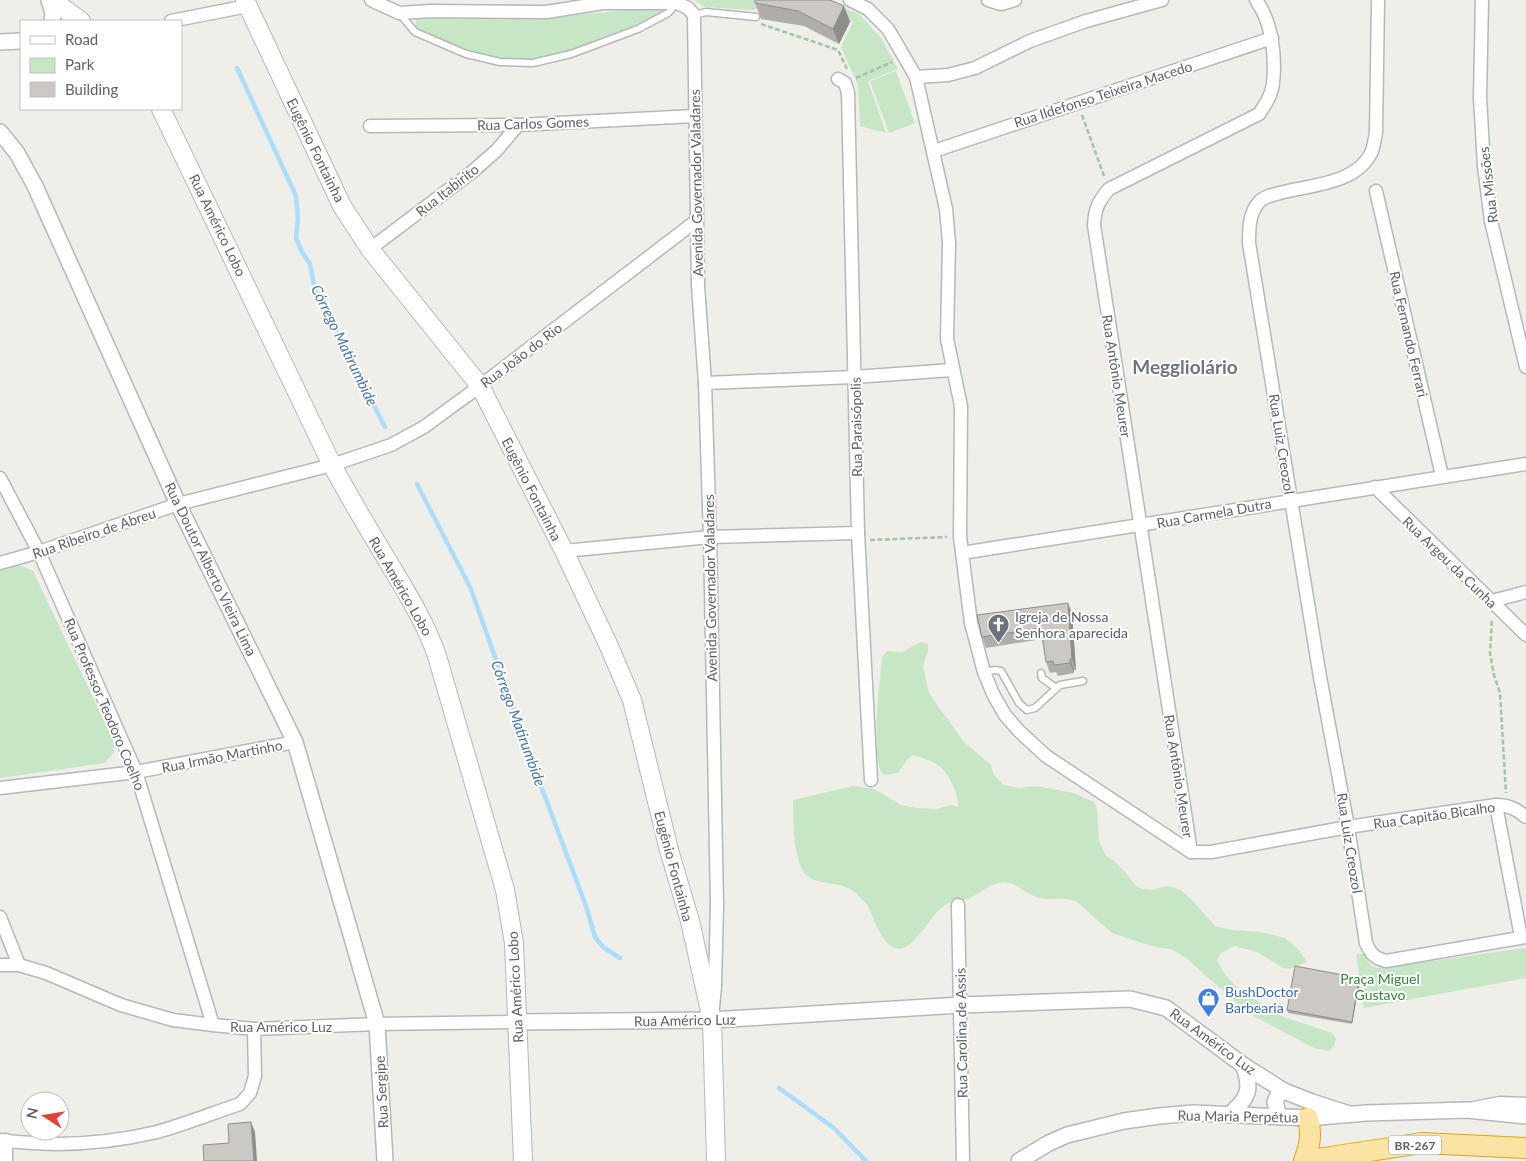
<svg xmlns="http://www.w3.org/2000/svg" width="1526" height="1161" font-family="Lato,sans-serif">
	<style>
		.green { fill: #c7e6c5 }
		.lines { fill: none; stroke-linecap: round; stroke-linejoin: round }
		.stream { stroke: #acddfc; stroke-width: 4.5 }
		.service-casing { stroke: #b5b8bb; stroke-width: 9 }
		.minor-casing { stroke: #b5b8bb; stroke-width: 15 }
		.tertiary-casing { stroke: #b5b8bb; stroke-width: 18 }
		.secondary-casing { stroke: #b4b7bb; stroke-width: 20 }
		.trunk-casing { stroke: #ef9d09; stroke-width: 22 }
		.path { stroke: #9dc5a7; stroke-width: 2.5; stroke-dasharray: 5 2.5; stroke-linecap: butt }
		.service { stroke: #fff; stroke-width: 6 }
		.minor { stroke: #fff; stroke-width: 12 }
		.tertiary { stroke: #fff; stroke-width: 15 }
		.secondary { stroke: #fff; stroke-width: 18 }
		.trunk { stroke: #fae4a3; stroke-width: 20 }
		.wall { fill: #afada9 }
		.shaded-wall { fill: #8f8d89 }
		.building { fill: #ccc9c4; stroke: #8f8d89 }
		.labels { text-anchor: middle; dominant-baseline: central; stroke-width: 4; stroke-linejoin: round; paint-order: stroke }
		.shield { fill: #fff; stroke: #8f9295; stroke-width: 1 }
		.shield-label { font-size: 12px; font-weight: bold; fill: #5f6367 }
		.street-label { font-size: 14px; fill: #5f6367; stroke: #fff }
		.worship-label { font-size: 14px; fill: #5b616d; stroke: #fff; text-anchor: start }
		.park-label { font-size: 14px; fill: #398439; stroke: #fff }
		.shop-label { font-size: 14px; fill: #366cbe; stroke: #fff; text-anchor: start }
		.water-label { font-size: 15px; font-style: italic; fill: #4478a6; stroke: #fff }
		.district-label { font-size: 19px; font-weight: bold; fill: #707579; stroke: #fff }
	</style>
	<rect width="100%" height="100%" fill="#f0eee8"/>
	<!-- green -->
	<g class="green">
		<path d="M694,0H767L754,10L705,7Z"/>
		<path d="M835,4L860,15L881,38L898,69L868,81L886,133L860,126L858,85L841,47L853,22L832,12Z"/>
		<path d="M666,6L667,10L637,28L571,52L533,60H502L466,51L415,29L417,14L546,18Z"/>
		<path d="M896,71L915,123L889,133L870,81Z"/>
		<path d="M16,566H22L33,571L115,744L114,752L105,763L0,778V571Z"/>
		<path d="M921,642L928,644V651L923,666L929,693L963,741L991,765L994,775L1004,785L1019,788L1034,786L1042,787L1073,793L1094,802L1097,809L1099,841L1106,856L1113,860L1126,873L1136,886L1142,889L1151,890L1167,886L1175,888L1182,891L1194,902L1215,926L1232,930L1261,932L1285,938L1298,949L1307,962L1290,969L1283,968L1257,952L1234,946L1220,954L1217,961L1226,976L1235,985L1266,1007L1281,1016L1332,1033L1336,1039L1334,1046L1329,1051L1314,1048L1259,1019L1246,1011L1186,958L1173,950L1151,946L1112,933L1076,901C1061,896 1051,901 1038,898C1030,895 1022,889 1015,885C998,876 985,891 970,898C963,902 951,900 945,905C932,913 917,944 903,948C883,954 874,916 867,905C865,902 862,899 859,896C843,877 813,889 803,871C792,850 794,823 793,800L853,786L874,789L901,805L916,808L937,809L951,805L959,807C957,793 950,774 938,765C931,760 921,758 913,755L907,760L898,773L883,775C870,757 880,682 882,657L887,651L902,652Z"/>
		<path d="M1526,948V978L1364,1008L1356,954H1364C1368,963 1371,968 1381,968Z"/>
	</g>
	<g class="lines">
		<!-- stream -->
		<g class="stream">
			<path d="M237,68L296,196L298,219L296,238L302,252L310,264L315,290L385,427"/>
			<path d="M417,484L471,589L532,762L586,906L595,937L603,947L620,958"/>
			<path d="M779,1088L834,1128L866,1161"/>
		</g>
		<defs>
			<g id="service">
				<path d="M400,14L415,32L466,54L500,62L533,63L571,54L638,29L668,13L677,3"/>
				<path d="M694,15L706,12L756,17"/>
				<path d="M984,672L995,670L1001,671L1019,703L1027,710L1035,708L1060,685L1083,681"/>
				<path d="M1041,673L1042,678L1056,688"/>
			</g>
			<g id="minor">
				<path d="M371,0L399,13L431,11L546,12L603,3H677L688,8L694,15L698,286L705,383L710,537L717,905L715,986L713,1008"/>
				<path d="M850,0L868,9L888,29L916,77L946,209L949,243L947,339L961,406L960,537L971,623L984,672L993,694L1005,715L1019,731L1046,756L1191,852"/>
				<path d="M988,0L1001,4L1015,0"/>
				<path d="M1378,0L1376,132C1375,138 1374,145 1372,151C1358,183 1313,185 1284,192C1276,194 1264,196 1259,202C1249,213 1249,229 1249,243L1320,677L1348,827L1366,943C1371,954 1374,958 1386,961L1526,937"/>
				<path d="M1482,0L1480,98L1484,166L1491,221L1526,367"/>
				<path d="M171,21L248,6"/>
				<path d="M916,77L948,75L975,68L1030,41L1086,21L1162,0"/>
				<path d="M838,79L845,83L848,93L858,533L871,780"/>
				<path d="M370,126L518,125L695,116"/>
				<path d="M934,151L1272,38"/>
				<path d="M1376,191L1442,476"/>
				<path d="M370,249L472,172L497,150L518,125"/>
				<path d="M705,383L854,377L952,370"/>
				<path d="M0,478L39,552L136,772L213,1025"/>
				<path d="M1375,487L1526,635"/>
				<path d="M564,551L710,537L858,533"/>
				<path d="M962,553L1526,464"/>
				<path d="M0,563L39,552L178,504L332,465L391,445L424,427L480,386L696,221"/>
				<path d="M1492,601L1526,592"/>
				<path d="M0,788L136,772L295,742"/>
				<path d="M1496,805L1521,937"/>
				<path d="M1191,852L1094,225C1095,208 1098,202 1109,189L1259,114C1265,105 1272,95 1273,83C1276,56 1272,22 1256,0"/>
				<path d="M1191,852H1211L1348,827L1496,805C1509,805 1516,809 1526,817"/>
				<path d="M958,905L963,1161"/>
				<path d="M0,917L19,965"/>
				<path d="M0,965H19L46,973L121,1005L173,1020L213,1025L254,1029L377,1024L517,1022"/>
				<path d="M1474,1108L1500,1103L1526,1104"/>
				<path d="M0,1140C51,1147 106,1144 157,1132C185,1124 213,1113 240,1104L250,1093L255,1076L254,1029"/>
				<path d="M6,1140V1161"/>
			</g>
			<g id="tertiary">
				<path d="M49,0L53,13L52,21"/>
				<path d="M0,42L21,41"/>
				<path d="M0,132L17,153L35,186L178,504L295,742L377,1024L385,1161"/>
				<path d="M517,1022L712,1020L961,1005L1130,999L1166,1008L1243,1065L1284,1091L1312,1102L1349,1114"/>
				<path d="M1229,1115C1248,1099 1253,1089 1243,1065"/>
				<path d="M1279,1117L1275,1102L1279,1093L1284,1091"/>
				<path d="M1019,1161L1049,1143L1067,1135L1124,1121L1159,1116L1193,1113L1308,1118L1366,1113L1467,1110L1526,1116"/>
			</g>
			<g id="secondary">
				<path d="M52,0L81,21"/>
				<path d="M245,0L342,206L370,249L480,386L564,551L608,644L632,700L669,850L690,921L712,1020L716,1161"/>
				<path d="M161,109L332,465C349,496 367,527 386,558C405,590 425,621 437,656L505,890L514,943L523,1161"/>
			</g>
			<g id="trunk">
				<path d="M1304,1161L1422,1143L1526,1148"/>
				<path d="M1304,1161C1310,1144 1312,1135 1308,1118"/>
			</g>
		</defs>
		<!-- service casing -->
		<use href="#service" class="service-casing"/>
		<!-- minor casing -->
		<use href="#minor" class="minor-casing"/>
		<!-- tertiary casing -->
		<use href="#tertiary" class="tertiary-casing"/>
		<!-- secondary casing -->
		<use href="#secondary" class="secondary-casing"/>
		<!-- trunk casing -->
		<use href="#trunk" class="trunk-casing"/>
		<!-- path -->
		<g class="path">
			<path d="M761,24L838,50L847,69"/>
			<path d="M856,78L892,62"/>
			<path d="M1082,115L1104,176"/>
			<path d="M870,540L947,537"/>
			<path d="M1492,621L1490,653L1494,675L1500,693L1506,793"/>
		</g>
		<!-- service -->
		<use href="#service" class="service"/>
		<!-- minor -->
		<use href="#minor" class="minor"/>
		<!-- tertiary -->
		<use href="#tertiary" class="tertiary"/>
		<!-- secondary -->
		<use href="#secondary" class="secondary"/>
		<!-- trunk -->
		<use href="#trunk" class="trunk"/>
	</g>
	<!-- wall -->
	<g class="wall">
		<path d="M755,3L844,6L850,22L839,44L804,26L761,19Z"/>
		<path d="M1072,613L1076,670H1074V673L1058,676L1056,672L1050,673L1046,662L1042,639L986,648L982,637Z"/>
		<path d="M1359,978L1360,980L1352,1024L1288,1013L1287,1010Z"/>
	</g>
	<!-- shaded-wall -->
	<g class="shaded-wall">
		<path d="M844,6L850,22L839,44L833,29Z"/>
		<path d="M1068,603L1072,613L1076,670L1072,659Z"/>
		<path d="M1070,659L1074,670V673L1070,663Z"/>
		<path d="M1359,978L1360,980L1352,1024V1022Z"/>
		<path d="M251,1122L255,1132L257,1161H254Z"/>
	</g>
	<!-- building -->
	<g class="building">
		<path d="M755,0H830L844,6L833,29L798,11L755,3Z"/>
		<path d="M1068,603L1072,659H1070V663L1054,665L1053,661L1046,662L1041,628L982,637L977,615Z"/>
		<path d="M1295,966L1359,978L1352,1022L1287,1010Z"/>
		<path d="M251,1122L254,1161H204L203,1145L229,1143L228,1124Z"/>
	</g>
	<!-- icons -->
	<defs>
		<symbol id="church-pin" viewBox="-11 -11 22 30"><path d="M0 17L-7.5 6A9.5 9.5 0 1 1 7.5 6Z" fill="#6b7280" stroke="#fff"/><path d="M-1.2-6h2.4v3.5h3.3v2.4h-3.3V6h-2.4V-.1h-3.3v-2.4h3.3Z" fill="#fff"/></symbol>
		<symbol id="shop-pin" viewBox="-11 -11 22 30"><path d="M0 17L-7.5 6A9.5 9.5 0 1 1 7.5 6Z" fill="#3f7fe0" stroke="#fff"/><path d="M-5-2.5h2.3a2.7 3.5 0 0 1 5.4 0H5L5.5 6h-11ZM-1.5-2.5h3a1.5 2.3 0 0 0-3 0Z" fill="#fff"/></symbol>
	</defs>
	<g fill-rule="evenodd">
		<use href="#church-pin" x="986" y="612" width="25" height="34"/>
		<use href="#shop-pin" x="1196" y="986" width="25" height="34"/>
	</g>
	<g class="labels">
		<!-- shield labels -->
		<rect class="shield" x="1389" y="1135.5" width="52" height="19" rx="4"/>
		<g class="shield-label">
			<text x="1415" y="1145">BR-267</text>
		</g>
		<!-- street labels -->
		<g class="street-label">
			<text transform="translate(1103 94) rotate(-18)">Rua Ildefonso Teixeira Macedo</text>
			<text transform="translate(533 123) rotate(-2)">Rua Carlos Gomes</text>
			<text transform="translate(316 150) rotate(64)">Eugênio Fontainha</text>
			<text transform="translate(696 183) rotate(-91)">Avenida Governador Valadares</text>
			<text transform="translate(1488 185) rotate(-97)">Rua Missões</text>
			<text transform="translate(447 190) rotate(-38)">Rua Itabirito</text>
			<text transform="translate(218 225) rotate(64)">Rua Américo Lobo</text>
			<text transform="translate(1409 334) rotate(77)">Rua Fernando Ferrari</text>
			<text transform="translate(521 355) rotate(-37)">Rua João do Rio</text>
			<text transform="translate(1117 376) rotate(81)">Rua Antônio Meurer</text>
			<text transform="translate(856 427) rotate(-91)">Rua Paraisópolis</text>
			<text transform="translate(1282 444) rotate(81)">Rua Luiz Creozol</text>
			<text transform="translate(532 489) rotate(63)">Eugênio Fontainha</text>
			<text transform="translate(1214 513) rotate(-10)">Rua Carmela Dutra</text>
			<text transform="translate(94 533) rotate(-19)">Rua Ribeiro de Abreu</text>
			<text transform="translate(1450 562) rotate(44)">Rua Argeu da Cunha</text>
			<text transform="translate(211 569) rotate(64)">Rua Doutor Alberto Vieira Lima</text>
			<text transform="translate(401 586) rotate(60)">Rua Américo Lobo</text>
			<text transform="translate(710 588) rotate(-91)">Avenida Governador Valadares</text>
			<text transform="translate(105 704) rotate(67)">Rua Professor Teodoro Coelho</text>
			<text transform="translate(222 756) rotate(-11)">Rua Irmão Martinho</text>
			<text transform="translate(1179 776) rotate(81)">Rua Antônio Meurer</text>
			<text transform="translate(1434 815) rotate(-8)">Rua Capitão Bicalho</text>
			<text transform="translate(1350 843) rotate(81)">Rua Luiz Creozol</text>
			<text transform="translate(674 866) rotate(75)">Eugênio Fontainha</text>
			<text transform="translate(515 987) rotate(-93)">Rua Américo Lobo</text>
			<text transform="translate(685 1020) rotate(-1)">Rua Américo Luz</text>
			<text x="281" y="1026">Rua Américo Luz</text>
			<text transform="translate(961 1033) rotate(-91)">Rua Carolina de Assis</text>
			<text transform="translate(1213 1041) rotate(36)">Rua Américo Luz</text>
			<text transform="translate(381 1092) rotate(-93)">Rua Sergipe</text>
			<text transform="translate(1238 1116) rotate(1)">Rua Maria Perpétua</text>
		</g>
		<!-- worship labels -->
		<g class="worship-label">
			<text x="1015" y="616">Igreja de Nossa<tspan x="1015" dy="16">Senhora aparecida</tspan></text>
		</g>
		<!-- park labels -->
		<g class="park-label">
			<text x="1380" y="978">Praça Miguel<tspan x="1380" dy="16">Gustavo</tspan></text>
		</g>
		<!-- shop labels -->
		<g class="shop-label">
			<text x="1225" y="991">BushDoctor<tspan x="1225" dy="16">Barbearia</tspan></text>
		</g>
		<!-- water labels -->
		<g class="water-label">
			<text transform="translate(345 345) rotate(64)">Córrego Matirumbide</text>
			<text transform="translate(519 723) rotate(70)">Córrego Matirumbide</text>
		</g>
		<!-- district labels -->
		<g class="district-label">
			<text x="1185" y="366">Meggliolário</text>
		</g>
	</g>
	<!-- legend -->
	<rect x="20" y="20" width="162" height="90" fill="#ffffff" stroke="#bfc1c2"/>
	<rect x="30" y="36" width="25" height="8" fill="#ffffff" stroke="#bfc1c2"/>
	<text x="65" y="45" font-size="15" fill="#5f6367">Road</text>
	<rect x="30" y="58" width="25" height="15" fill="#c7e6c5" stroke="#bfc1c2"/>
	<text x="65" y="70" font-size="15" fill="#5f6367">Park</text>
	<rect x="30" y="82" width="25" height="15" fill="#ccc9c4" stroke="#bfc1c2"/>
	<text x="65" y="95" font-size="15" fill="#5f6367">Building</text>
	<!-- north arrow -->
	<g transform="translate(45 1116) rotate(282)"><circle r="24" fill="#ffffff" stroke="#bfc1c2"/>
	<path d="M0-4L9 19L0 12L-9 19Z" fill="#e4403a"/>
	<text y="-8" font-size="14" font-weight="bold" text-anchor="middle" fill="#5f6367">N</text>
	</g>
</svg>
